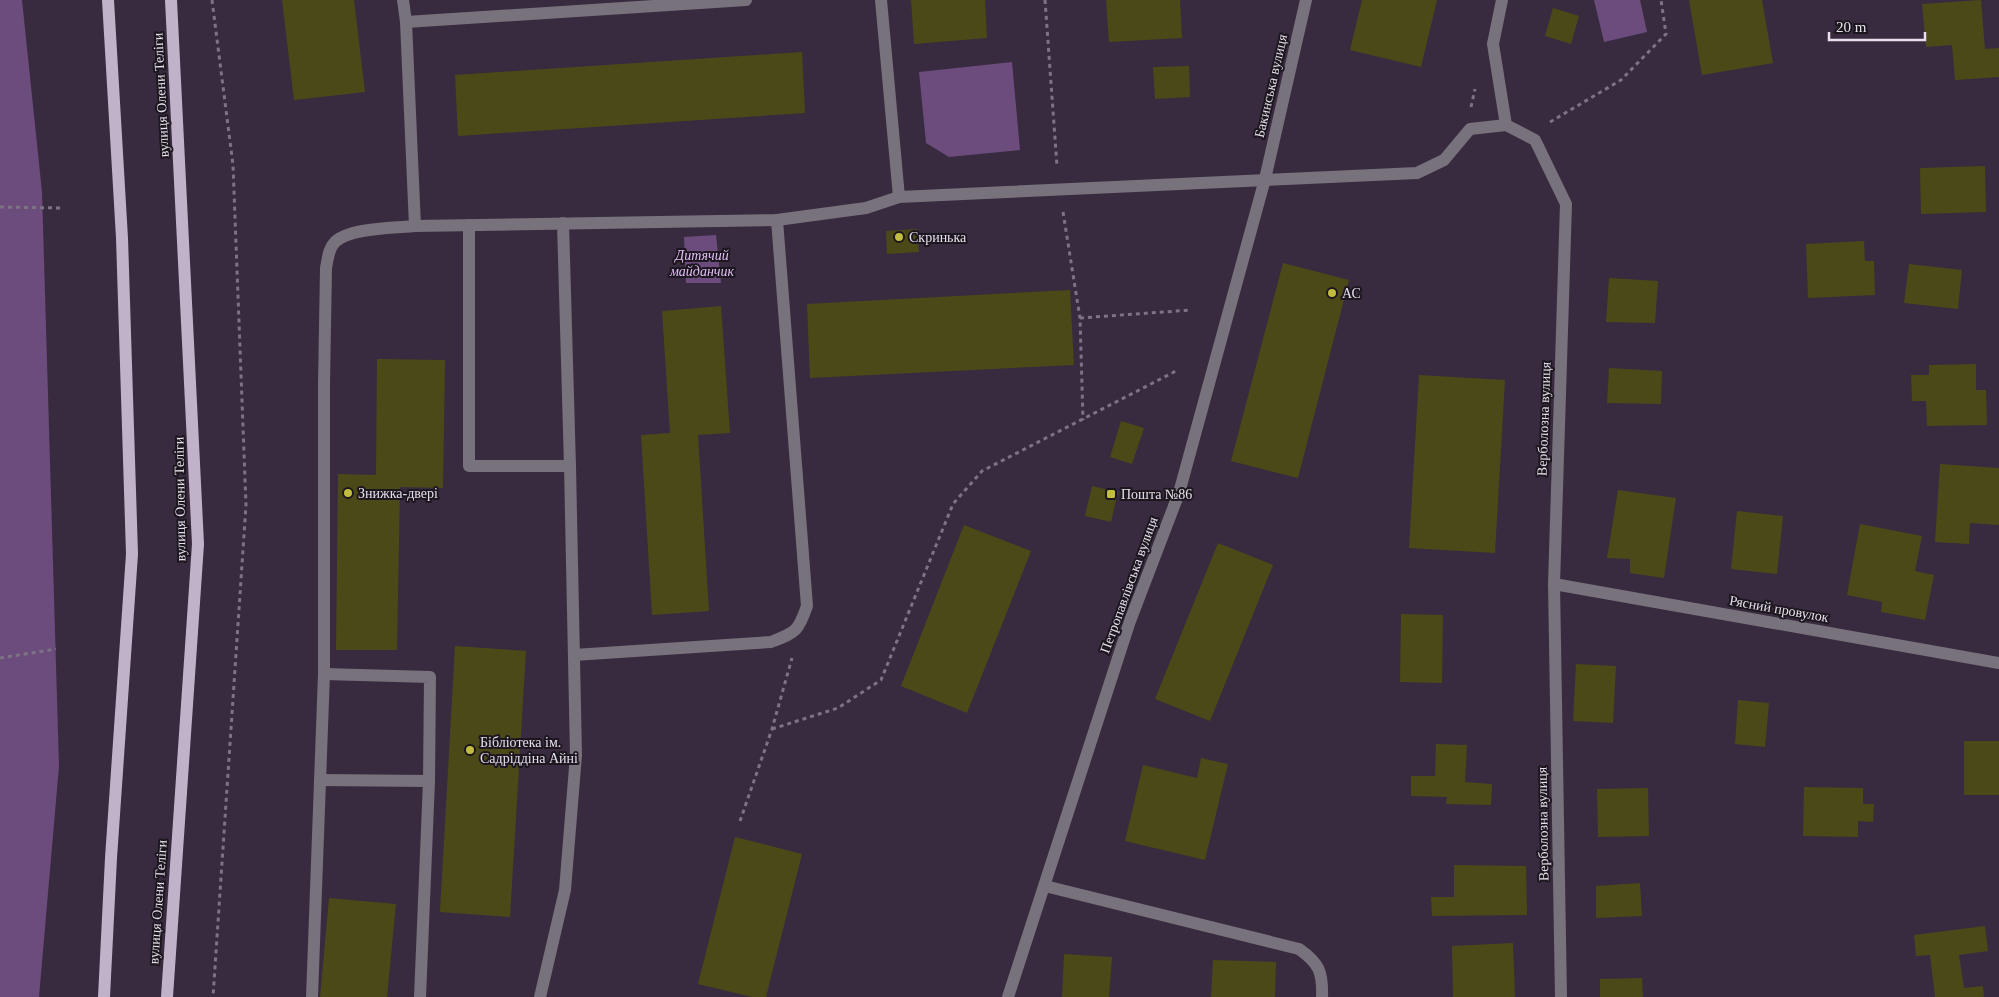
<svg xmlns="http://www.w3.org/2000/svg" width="1999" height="997" font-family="'Times New Roman',serif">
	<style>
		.green { fill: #6c4b7d }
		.building { fill: #4b4917 }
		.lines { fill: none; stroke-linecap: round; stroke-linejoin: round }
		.path { stroke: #7e7385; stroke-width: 3; stroke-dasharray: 4 4; stroke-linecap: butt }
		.minor { stroke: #78727c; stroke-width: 12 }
		.major { stroke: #c0b2c8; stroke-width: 12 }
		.poi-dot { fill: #c1bd40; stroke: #1c161f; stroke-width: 2 }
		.labels { text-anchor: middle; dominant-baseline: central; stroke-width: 4; stroke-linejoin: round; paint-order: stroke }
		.street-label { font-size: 14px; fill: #e7dfec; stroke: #1c161f }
		.poi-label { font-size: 14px; fill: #e7dfec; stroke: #1c161f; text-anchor: start }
		.park-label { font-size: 14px; font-style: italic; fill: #e3bff8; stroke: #1c161f }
	</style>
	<rect width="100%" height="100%" fill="#382b3f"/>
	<!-- green -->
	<g class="green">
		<path d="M0,0H22L42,192L59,766L39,997H0Z"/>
		<path d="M1594,0H1640L1647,32L1604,42Z"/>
		<path d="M1012,62L1020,150L949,157L926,143L919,72Z"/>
		<path d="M716,235L721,283H686L684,237Z"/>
	</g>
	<!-- building -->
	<g class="building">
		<path d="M282,0H354L365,92L294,100Z"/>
		<path d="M911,0H985L987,38L914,44Z"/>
		<path d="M1106,0H1180L1182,38L1109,42Z"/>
		<path d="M1362,0H1437L1421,67L1350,50Z"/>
		<path d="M1689,0H1762L1773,63L1702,75Z"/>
		<path d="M1981,0L1985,49L1999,48V77L1955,80L1952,45L1926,47L1922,4Z"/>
		<path d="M1553,8L1579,16L1571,44L1545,36Z"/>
		<path d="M802,52L805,113L458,136L455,75Z"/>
		<path d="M1189,66L1190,97L1155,99L1153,67Z"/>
		<path d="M1985,166L1986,212L1921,214L1920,168Z"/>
		<path d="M917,229L919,252L887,254L886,231Z"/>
		<path d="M1864,241L1865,261H1874L1875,295L1808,298L1806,244Z"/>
		<path d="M1283,263L1349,280L1298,478L1231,461Z"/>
		<path d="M1909,264L1962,270L1958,309L1904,303Z"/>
		<path d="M1609,278L1658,281L1655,323L1606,322Z"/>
		<path d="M1070,290L1074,365L810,378L807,304Z"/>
		<path d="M721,306L730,433L698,435L709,611L652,615L641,435L670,433L662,311Z"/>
		<path d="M377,359L445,360L443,488L400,487L397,650H336L338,474L376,475Z"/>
		<path d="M1976,364V390H1986L1987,425L1927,426L1926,401H1912L1911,375H1929V365Z"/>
		<path d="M1609,368L1662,371L1661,404L1607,403Z"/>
		<path d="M1419,375L1505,380L1495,553L1409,548Z"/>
		<path d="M1121,421L1144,428L1132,464L1110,457Z"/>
		<path d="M1940,464L1999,468V525L1970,523L1969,544L1935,542Z"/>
		<path d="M1092,486L1118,492L1111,522L1085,516Z"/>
		<path d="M1618,490L1676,498L1664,578L1630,573V559L1607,558Z"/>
		<path d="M1737,511L1783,516L1777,574L1731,569Z"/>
		<path d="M1860,524L1922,536L1915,571L1934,575L1925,620L1881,612L1882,602L1847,595Z"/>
		<path d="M964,525L1031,551L967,713L901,686Z"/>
		<path d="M1218,543L1273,565L1210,721L1155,699Z"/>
		<path d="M1401,614L1443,615L1442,683L1400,682Z"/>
		<path d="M455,646L526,651L510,917L440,912Z"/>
		<path d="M1576,664L1616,666L1613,723L1573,721Z"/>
		<path d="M1738,700L1769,703L1765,747L1735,744Z"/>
		<rect x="1964" y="741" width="35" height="54"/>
		<path d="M1436,744L1467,745L1465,782L1492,784L1491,805L1446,804L1447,797L1411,796V776H1435Z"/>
		<path d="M1201,758L1228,764L1205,860L1125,841L1143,765L1197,778Z"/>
		<path d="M1804,787L1863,788V804H1874L1873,822L1858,821V837L1803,836Z"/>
		<path d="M1648,788L1649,836L1598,837L1597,789Z"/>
		<path d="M735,837L802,854L766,997H752L698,984Z"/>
		<path d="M1454,865L1526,866L1527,915L1432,916L1431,897H1454Z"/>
		<path d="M1640,883L1642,916L1596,918V886Z"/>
		<path d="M329,898L396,904L387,997H320Z"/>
		<path d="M1985,926L1988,951L1959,955L1964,988L1983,986L1984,997H1935L1930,955L1916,956L1914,935Z"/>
		<path d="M1513,943L1515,997H1453L1452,946Z"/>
		<path d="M1064,954L1112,957L1109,997H1062Z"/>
		<path d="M1213,960L1276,962L1275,997H1211Z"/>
		<path d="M1642,978L1643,997H1600V979Z"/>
	</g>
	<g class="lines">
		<!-- path -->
		<g class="path">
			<path d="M212,0L233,165L246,505L213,997"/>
			<path d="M1045,0L1057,166"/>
			<path d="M1471,107L1475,89"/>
			<path d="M1550,122L1621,80L1666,34L1661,0"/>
			<path d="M0,207L61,208"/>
			<path d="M1063,212L1080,318L1083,420"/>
			<path d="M1080,318L1191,310"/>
			<path d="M0,658L56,649"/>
			<path d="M772,729L838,708L881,680L953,504L982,471L1176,371"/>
			<path d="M740,821L772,729L792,658"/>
		</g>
		<!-- minor -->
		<g class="minor">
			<path d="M403,0L406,22L415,226L777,220L866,208L899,197L1417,173L1444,160L1470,129L1506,125L1535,140L1566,204L1554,584L1561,997"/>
			<path d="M881,0L899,197"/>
			<path d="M1502,0L1493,44L1506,125"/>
			<path d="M406,22L746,0"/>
			<path d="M469,225V466H570"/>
			<path d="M1554,584L1999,663"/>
			<path d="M574,655L771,642C796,632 798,632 807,606L777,220"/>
			<path d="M324,674L430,677L429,781"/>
			<path d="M320,780L429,781L420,997"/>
			<path d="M1045,886L1299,949C1319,963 1323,972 1322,997"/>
			<path d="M312,997L324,674V384L326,268C328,259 328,249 335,242C349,228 394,228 415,226"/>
			<path d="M540,997L565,890L576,755L570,466L563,223"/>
			<path d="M1008,997L1130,621L1179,493L1265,179L1306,0"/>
		</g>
		<!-- major -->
		<g class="major">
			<path d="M104,997L111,858L132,554L122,238L108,0"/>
			<path d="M167,997L198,544L171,0"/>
		</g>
	</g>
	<!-- markers -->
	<g class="poi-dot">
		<circle cx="899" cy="237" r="5"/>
		<circle cx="1332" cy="293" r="5"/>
		<circle cx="348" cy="493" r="5"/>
		<rect x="1106" y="489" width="10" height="10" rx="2.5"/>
		<circle cx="470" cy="750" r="5"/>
	</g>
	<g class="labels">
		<!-- street labels -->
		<g class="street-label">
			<text transform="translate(1271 86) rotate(-77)">Бакинська вулиця</text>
			<text transform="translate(161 95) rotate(-93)">вулиця Олени Теліги</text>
			<text transform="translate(1544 419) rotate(-88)">Верболозна вулиця</text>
			<text transform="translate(180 499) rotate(-91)">вулиця Олени Теліги</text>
			<text transform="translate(1129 585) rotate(-70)">Петропавлівська вулиця</text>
			<text transform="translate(1779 609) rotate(10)">Рясний провулок</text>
			<text transform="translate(1543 824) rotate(-91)">Верболозна вулиця</text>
			<text transform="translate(158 902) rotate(-86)">вулиця Олени Теліги</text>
		</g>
		<!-- poi labels -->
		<g class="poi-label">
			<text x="909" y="237">Скринька</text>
			<text x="1342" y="293">АС</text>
			<text x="358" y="493">Знижка-двері</text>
			<text x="1121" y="494">Пошта №86</text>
			<text x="480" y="742">Бібліотека ім.<tspan x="480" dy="16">Садріддіна Айні</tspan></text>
		</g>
		<!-- park labels -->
		<g class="park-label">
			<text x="702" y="255">Дитячий<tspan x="702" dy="16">майданчик</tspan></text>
		</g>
	</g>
	<!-- scale -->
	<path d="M1829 32v8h96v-8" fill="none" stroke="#e7dfec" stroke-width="2.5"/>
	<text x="1836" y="32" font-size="15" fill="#e7dfec" stroke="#1c161f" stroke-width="4" paint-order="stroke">20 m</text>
</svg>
